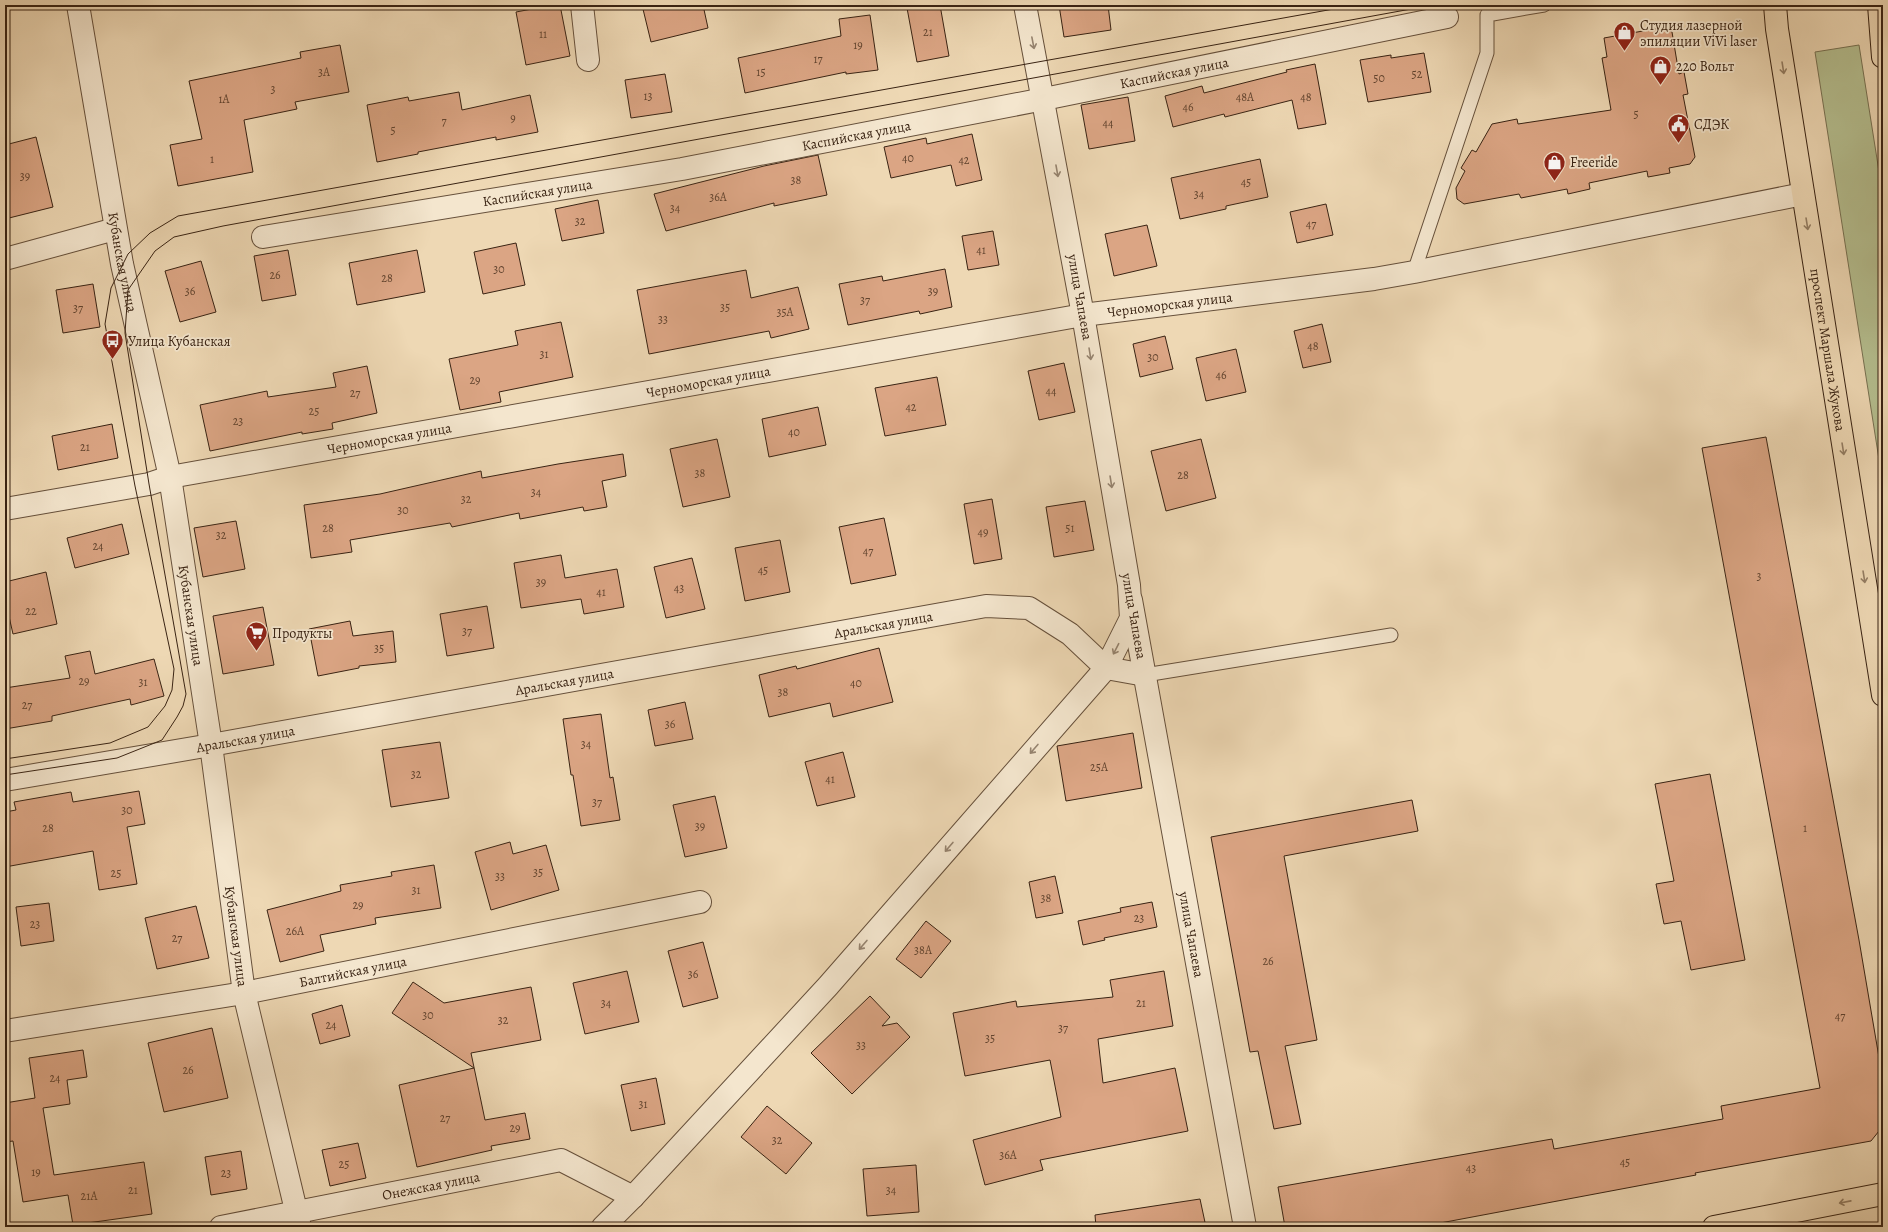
<svg xmlns="http://www.w3.org/2000/svg" width="1888" height="1232" font-family="Alegreya,serif">
	<style>
		.green { fill: #b5bf90; stroke: #777152 }
		.building { fill: #dba584; stroke: #392313 }
		.lines { fill: none; stroke-linecap: round; stroke-linejoin: round }
		.service-casing { stroke: #66503b; stroke-width: 15 }
		.minor-casing { stroke: #66503b; stroke-width: 24 }
		.tertiary-casing { stroke: #66503b; stroke-width: 24 }
		.trunk-casing { stroke: #392313; stroke-width: 24 }
		.service { stroke: #f4e6ce; stroke-width: 13 }
		.minor { stroke: #f4e6ce; stroke-width: 22 }
		.tertiary { stroke: #f4e6ce; stroke-width: 22 }
		.trunk { stroke: #eed8b4; stroke-width: 22 }
		.tram { stroke: #392313; stroke-width: 1 }
		.oneway { stroke: #968470 }
		.oneway2 { stroke: #947e64 }
		.labels { text-anchor: middle; dominant-baseline: central; stroke-width: 3.5; stroke-linejoin: round; paint-order: stroke }
		.number-label { font-size: 12px; fill: #62442f }
		.poi-label { font-size: 14px; fill: #392313; stroke: #f4e6ce; text-anchor: start }
		.street-label { font-size: 14px; fill: #392313; stroke: #f4e6ce }
	</style>
	<rect width="100%" height="100%" fill="#eed8b4"/>
	<filter id="stains"><feTurbulence type="fractalNoise" baseFrequency=".005" numOctaves="4"/><feColorMatrix values="0 0 0 0 .2 0 0 0 0 .09 0 0 0 0 .02 0 0 0 .5 -.17"/></filter>
	<radialGradient id="worn" r=".72"><stop offset=".6" stop-color="#630" stop-opacity="0"/><stop offset="1" stop-color="#630" stop-opacity=".3"/></radialGradient>
	<!-- green -->
	<path class="green" d="M1859,45L1883,197V485L1815,52Z"/>
	<!-- building -->
	<g class="building">
		<path d="M553,5H560L570,56L526,65L516,12Z"/>
		<path d="M642,5H703L708,28L651,42Z"/>
		<path d="M924,5H940L949,56L917,62L907,8Z"/>
		<path d="M1059,5H1108L1111,30L1064,37Z"/>
		<path d="M870,15L878,70L846,74V72L745,93L738,58L841,36L839,19Z"/>
		<path d="M1665,27L1672,32L1679,74L1684,72L1688,94L1683,95L1695,157L1690,164L1669,168L1670,173L1648,177L1647,171L1589,183L1590,189L1568,194L1567,189L1521,198L1519,194L1464,204L1457,199L1456,188L1465,171L1461,168L1472,150L1476,152L1492,124L1517,119L1518,124L1611,110L1602,58L1607,57L1604,38Z"/>
		<path d="M340,45L349,92L295,102L297,109L244,120L253,172L178,186L170,145L202,139L189,81L301,58L300,52Z"/>
		<path d="M1424,53L1431,92L1368,102L1360,60L1391,55V58Z"/>
		<path d="M1315,64L1326,124L1298,129L1292,100L1225,117L1224,114L1173,127L1165,96L1202,86L1204,93L1287,72L1286,70Z"/>
		<path d="M665,74L672,112L631,118L625,80Z"/>
		<path d="M459,92L462,110L530,95L538,132L496,140V137L418,152V154L377,162L367,105L408,97L409,101Z"/>
		<path d="M1128,97L1135,141L1089,149L1081,105Z"/>
		<path d="M972,134L982,180L956,186L951,165L891,178L884,147L926,138L927,144Z"/>
		<path d="M36,137L53,207L5,219V145Z"/>
		<path d="M818,155L827,195L774,206V203L666,231L654,194L764,166Z"/>
		<path d="M1260,159L1268,197L1226,206V209L1180,219L1171,178Z"/>
		<path d="M598,200L604,233L562,241L555,209Z"/>
		<path d="M1326,204L1333,235L1297,243L1290,212Z"/>
		<path d="M1147,225L1157,266L1114,276L1105,234Z"/>
		<path d="M993,231L999,265L968,270L962,236Z"/>
		<path d="M516,243L525,285L483,294L474,252Z"/>
		<path d="M288,250L296,295L262,301L254,256Z"/>
		<path d="M417,250L425,292L357,305L349,263Z"/>
		<path d="M201,261L216,312L180,322L165,271Z"/>
		<path d="M945,269L952,307L920,314L919,311L848,325L839,284L882,276L883,281Z"/>
		<path d="M746,270L751,298L798,287L809,329L771,338L769,331L649,354L637,290Z"/>
		<path d="M93,284L100,327L63,333L56,290Z"/>
		<path d="M561,322L573,377L499,392L501,402L460,410L449,359L518,345L515,331Z"/>
		<path d="M1322,324L1331,362L1303,368L1294,331Z"/>
		<path d="M1165,336L1173,369L1140,377L1133,344Z"/>
		<path d="M1236,349L1246,392L1206,401L1196,358Z"/>
		<path d="M1064,363L1075,412L1039,420L1028,371Z"/>
		<path d="M367,366L377,413L332,423L333,429L302,434V432L210,451L200,405L267,391L268,397L336,387L333,373Z"/>
		<path d="M937,377L946,425L885,436L875,388Z"/>
		<path d="M818,407L826,445L769,457L762,419Z"/>
		<path d="M112,424L118,458L58,470L52,436Z"/>
		<path d="M1766,437L1859,940L1883,1081V1126L1871,1141L1695,1173L1696,1175L1419,1227H1285L1278,1187L1552,1139L1554,1149L1723,1119L1721,1106L1820,1088L1702,448Z"/>
		<path d="M717,439L730,497L683,507L670,449Z"/>
		<path d="M1201,439L1216,498L1166,511L1151,451Z"/>
		<path d="M623,454L626,476L602,481L607,507L584,511L583,507L520,519L519,513L452,527L450,523L350,540L352,552L311,558L304,505L380,494L481,471L482,478L558,464Z"/>
		<path d="M992,499L1002,559L974,564L964,504Z"/>
		<path d="M1085,501L1094,550L1054,557L1046,507Z"/>
		<path d="M884,518L896,575L851,584L839,527Z"/>
		<path d="M236,521L245,569L203,577L194,528Z"/>
		<path d="M122,524L129,554L75,568L67,538Z"/>
		<path d="M780,540L790,592L745,601L735,548Z"/>
		<path d="M561,555L565,578L617,569L624,607L584,614L581,599L521,608L514,563Z"/>
		<path d="M692,558L705,609L666,618L654,567Z"/>
		<path d="M46,572L57,624L13,634L5,599V582Z"/>
		<path d="M487,606L494,648L447,656L440,614Z"/>
		<path d="M263,607L274,665L223,674L213,616Z"/>
		<path d="M350,621L353,636L393,631L396,662L359,666V668L318,676L309,629Z"/>
		<path d="M879,648L893,702L833,717L830,703L769,717L759,675L796,666L797,669Z"/>
		<path d="M90,651L95,674L154,659L164,696L131,705L130,699L52,716V721L5,729V688L70,678L65,656Z"/>
		<path d="M685,702L693,739L655,746L648,710Z"/>
		<path d="M601,714L610,778L613,777L620,820L581,826L573,775H571L563,719Z"/>
		<path d="M1133,733L1142,788L1066,801L1057,746Z"/>
		<path d="M440,742L449,798L391,807L382,750Z"/>
		<path d="M843,752L855,797L817,806L805,762Z"/>
		<path d="M1710,774L1745,960L1691,970L1681,921L1664,924L1656,884L1674,881L1655,784Z"/>
		<path d="M139,791L145,824L127,827L137,884L99,890L93,851L5,867V812L16,810L14,802L71,792L73,802Z"/>
		<path d="M715,796L727,848L685,857L673,805Z"/>
		<path d="M1412,800L1418,831L1284,856L1317,1040L1285,1046L1301,1124L1274,1129L1258,1051L1250,1052L1211,837Z"/>
		<path d="M510,842L513,854L546,845L559,890L491,910L475,852Z"/>
		<path d="M434,865L441,908L375,918L376,924L320,935L324,951L280,962L267,910L341,891L340,885L392,876L391,872Z"/>
		<path d="M1055,876L1063,913L1036,918L1029,882Z"/>
		<path d="M1152,902L1157,927L1104,938L1105,940L1083,945L1078,921L1121,912L1120,908Z"/>
		<path d="M49,903L54,941L21,946L16,907Z"/>
		<path d="M196,906L209,958L157,969L145,918Z"/>
		<path d="M926,921L951,941L921,978L896,959Z"/>
		<path d="M703,942L718,998L683,1007L668,951Z"/>
		<path d="M627,971L639,1022L585,1034L573,983Z"/>
		<path d="M1164,971L1173,1026L1098,1039L1103,1083L1175,1068L1188,1131L1040,1160L1043,1170L985,1185L973,1140L1061,1117L1050,1060L965,1076L953,1013L1016,1001L1017,1007L1113,997L1110,980Z"/>
		<path d="M413,982L444,1003L531,987L541,1040L471,1053L485,1120L525,1113L530,1139L491,1146L492,1150L417,1167L399,1085L474,1068L392,1013Z"/>
		<path d="M870,996L890,1017L882,1026L897,1023L910,1037L852,1094L811,1053Z"/>
		<path d="M342,1005L350,1036L320,1044L312,1014Z"/>
		<path d="M212,1028L228,1098L164,1112L148,1043Z"/>
		<path d="M83,1050L87,1077L67,1080L70,1104L43,1108L54,1175L144,1162L152,1214L73,1225L68,1195L23,1202L13,1141L5,1142V1103L35,1098L29,1058Z"/>
		<path d="M656,1078L665,1124L631,1131L621,1085Z"/>
		<path d="M767,1106L812,1143L786,1174L741,1137Z"/>
		<path d="M358,1143L366,1178L330,1186L322,1150Z"/>
		<path d="M241,1151L247,1189L211,1195L205,1157Z"/>
		<path d="M916,1165L919,1212L867,1216L863,1169Z"/>
		<path d="M1200,1199L1206,1227H1096L1095,1215Z"/>
	</g>
	<g class="lines">
		<defs>
			<g id="service">
				<path d="M1414,272L1487,53V15L1544,5"/>
				<path d="M1145,675L1391,635"/>
			</g>
			<g id="minor">
				<path id="s1" d="M78,5L122,264L170,477L211,745L244,993L300,1227"/>
				<path d="M582,5L588,60"/>
				<path id="s2" d="M263,237L682,169L1044,99L1447,17"/>
				<path d="M5,259L115,229"/>
				<path id="s3" d="M5,509L149,484L170,477L1083,315L1374,279L1414,272L1803,194"/>
				<path id="s4" d="M1131,600L1245,1227"/>
				<path id="s5" d="M5,780L211,745L986,606L1029,608L1070,634L1106,668L1145,675"/>
				<path id="s6" d="M5,1031L244,993L700,902"/>
				<path id="s7" d="M221,1227L561,1160L633,1197"/>
			</g>
			<path id="tertiary" d="M603,1227L633,1197L828,986L1106,668L1131,618L1129,585L1083,315L1025,5"/>
			<g id="trunk">
				<path id="s8" d="M1775,5L1777,29L1883,695"/>
				<path d="M1879,5L1883,57"/>
				<path d="M1714,1227L1883,1194"/>
			</g>
		</defs>
		<!-- service casing -->
		<use href="#service" class="service-casing"/>
		<!-- minor casing -->
		<use href="#minor" class="minor-casing"/>
		<!-- tertiary casing -->
		<use href="#tertiary" class="tertiary-casing"/>
		<!-- trunk casing -->
		<use href="#trunk" class="trunk-casing"/>
		<!-- service -->
		<use href="#service" class="service"/>
		<!-- minor -->
		<use href="#minor" class="minor"/>
		<!-- tertiary -->
		<use href="#tertiary" class="tertiary"/>
		<!-- trunk -->
		<use href="#trunk" class="trunk"/>
		<!-- tram -->
		<g class="tram">
			<path d="M5,759L110,743L148,727L165,706L172,690L174,669L135,486L105,324L111,288L128,254L150,233L178,216L1356,5"/>
			<path d="M5,775L117,758L162,740L177,717L183,706L186,694L149,484L125,333L128,290L155,251L174,237L223,226L1433,5"/>
		</g>
	</g>
	<!-- one-way arrows -->
	<defs><path id="oneway-shaft" d="M-6 0H5M1.5-3L5.5 0L1.5 3" fill="none" stroke-width="1.6" stroke-linecap="round" stroke-linejoin="round"/></defs>
	<g class="oneway">
		<use href="#oneway-shaft" transform="translate(1033 43) rotate(79)"/>
		<use href="#oneway-shaft" transform="translate(1057 171) rotate(80)"/>
		<use href="#oneway-shaft" transform="translate(1090 354) rotate(81)"/>
		<use href="#oneway-shaft" transform="translate(1111 482) rotate(81)"/>
		<use href="#oneway-shaft" transform="translate(1116 649) rotate(117)"/>
		<use href="#oneway-shaft" transform="translate(1034 749) rotate(131)"/>
		<use href="#oneway-shaft" transform="translate(949 847) rotate(131)"/>
		<use href="#oneway-shaft" transform="translate(863 945) rotate(131)"/>
	</g>
	<g class="oneway2">
		<use href="#oneway-shaft" transform="translate(1783 68) rotate(81)"/>
		<use href="#oneway-shaft" transform="translate(1807 224) rotate(81)"/>
		<use href="#oneway-shaft" transform="translate(1843 449) rotate(81)"/>
		<use href="#oneway-shaft" transform="translate(1864 577) rotate(81)"/>
		<use href="#oneway-shaft" transform="translate(1845 1202) rotate(169)"/>
	</g>
	<!-- icons -->
	<defs>
		<symbol id="shop-pin" viewBox="-11 -11 22 30"><path d="M0 17L-7.5 6A9.5 9.5 0 1 1 7.5 6Z" fill="#8f2418" stroke="#f4e6ce"/><path d="M-5-2.5h2.3a2.7 3.5 0 0 1 5.4 0H5L5.5 6h-11ZM-1.5-2.5h3a1.5 2.3 0 0 0-3 0Z" fill="#fff"/></symbol>
		<symbol id="civic-pin" viewBox="-11 -11 22 30"><path d="M0 17L-7.5 6A9.5 9.5 0 1 1 7.5 6Z" fill="#8f2418" stroke="#f4e6ce"/><path d="M-.6-6.5H3V-4.5H.6V-3L4-1V1h2V6H-6V1h2V-1L-.6-3ZM-1.2 2.5V6h2.4V2.5Z" fill="#fff"/></symbol>
		<symbol id="bus-pin" viewBox="-11 -11 22 30"><path d="M0 17L-7.5 6A9.5 9.5 0 1 1 7.5 6Z" fill="#8f2418" stroke="#f4e6ce"/><path d="M-5-6H5V4H4V6H2V4H-2V6H-4V4H-5ZM-3.5-4V0h7V-4ZM-3.5 1.2v1.5H-2V1.2ZM2 1.2v1.5H3.5V1.2Z" fill="#fff"/></symbol>
		<symbol id="supermarket-pin" viewBox="-11 -11 22 30"><path d="M0 17L-7.5 6A9.5 9.5 0 1 1 7.5 6Z" fill="#8f2418" stroke="#f4e6ce"/><path d="M-6-5.5h2.5l.6 2H6L4.5 2H-2.5L-4.4-4H-6ZM-1.5 3.2a1.3 1.3 0 1 0 .1 0ZM3 3.2a1.3 1.3 0 1 0 .1 0Z" fill="#fff"/></symbol>
	</defs>
	<g fill-rule="evenodd">
		<use href="#shop-pin" x="1612" y="20" width="25" height="34"/>
		<use href="#shop-pin" x="1648" y="54" width="25" height="34"/>
		<use href="#civic-pin" x="1666" y="112" width="25" height="34"/>
		<use href="#shop-pin" x="1542" y="150" width="25" height="34"/>
		<use href="#bus-pin" x="100" y="328" width="25" height="34"/>
		<use href="#supermarket-pin" x="244" y="620" width="25" height="34"/>
	</g>
	<g class="labels">
		<!-- number labels -->
		<g class="number-label">
			<text x="928" y="32">21</text>
			<text x="543" y="34">11</text>
			<text x="858" y="45">19</text>
			<text x="818" y="59">17</text>
			<text x="324" y="72">3А</text>
			<text x="761" y="72">15</text>
			<text x="1417" y="74">52</text>
			<text x="1379" y="78">50</text>
			<text x="273" y="89">3</text>
			<text x="648" y="96">13</text>
			<text x="1245" y="97">48А</text>
			<text x="1306" y="97">48</text>
			<text x="224" y="99">1А</text>
			<text x="1188" y="107">46</text>
			<text x="1636" y="114">5</text>
			<text x="513" y="118">9</text>
			<text x="444" y="121">7</text>
			<text x="1108" y="123">44</text>
			<text x="393" y="130">5</text>
			<text x="908" y="158">40</text>
			<text x="212" y="159">1</text>
			<text x="964" y="160">42</text>
			<text x="25" y="176">39</text>
			<text x="796" y="180">38</text>
			<text x="1246" y="182">45</text>
			<text x="1199" y="194">34</text>
			<text x="718" y="197">36А</text>
			<text x="675" y="208">34</text>
			<text x="580" y="221">32</text>
			<text x="1311" y="224">47</text>
			<text x="981" y="250">41</text>
			<text x="499" y="269">30</text>
			<text x="275" y="275">26</text>
			<text x="387" y="278">28</text>
			<text x="190" y="291">36</text>
			<text x="933" y="291">39</text>
			<text x="865" y="300">37</text>
			<text x="725" y="307">35</text>
			<text x="78" y="308">37</text>
			<text x="785" y="312">35А</text>
			<text x="663" y="319">33</text>
			<text x="1313" y="346">48</text>
			<text x="544" y="354">31</text>
			<text x="1153" y="357">30</text>
			<text x="1221" y="375">46</text>
			<text x="475" y="380">29</text>
			<text x="1051" y="391">44</text>
			<text x="355" y="393">27</text>
			<text x="911" y="407">42</text>
			<text x="314" y="411">25</text>
			<text x="238" y="421">23</text>
			<text x="794" y="432">40</text>
			<text x="85" y="447">21</text>
			<text x="700" y="473">38</text>
			<text x="1183" y="475">28</text>
			<text x="536" y="492">34</text>
			<text x="466" y="499">32</text>
			<text x="403" y="510">30</text>
			<text x="328" y="528">28</text>
			<text x="1070" y="528">51</text>
			<text x="983" y="532">49</text>
			<text x="221" y="535">32</text>
			<text x="98" y="546">24</text>
			<text x="868" y="551">47</text>
			<text x="763" y="570">45</text>
			<text x="1759" y="576">3</text>
			<text x="541" y="582">39</text>
			<text x="679" y="588">43</text>
			<text x="601" y="592">41</text>
			<text x="31" y="611">22</text>
			<text x="467" y="631">37</text>
			<text x="379" y="648">35</text>
			<text x="84" y="681">29</text>
			<text x="143" y="682">31</text>
			<text x="856" y="683">40</text>
			<text x="783" y="692">38</text>
			<text x="27" y="705">27</text>
			<text x="670" y="724">36</text>
			<text x="586" y="744">34</text>
			<text x="1099" y="767">25А</text>
			<text x="416" y="774">32</text>
			<text x="830" y="779">41</text>
			<text x="597" y="802">37</text>
			<text x="127" y="810">30</text>
			<text x="700" y="826">39</text>
			<text x="48" y="828">28</text>
			<text x="1805" y="828">1</text>
			<text x="538" y="872">35</text>
			<text x="116" y="873">25</text>
			<text x="500" y="876">33</text>
			<text x="416" y="890">31</text>
			<text x="1046" y="898">38</text>
			<text x="358" y="905">29</text>
			<text x="1139" y="918">23</text>
			<text x="35" y="924">23</text>
			<text x="295" y="931">26А</text>
			<text x="177" y="938">27</text>
			<text x="923" y="950">38А</text>
			<text x="1268" y="961">26</text>
			<text x="693" y="974">36</text>
			<text x="606" y="1003">34</text>
			<text x="1141" y="1003">21</text>
			<text x="428" y="1015">30</text>
			<text x="1840" y="1016">47</text>
			<text x="503" y="1020">32</text>
			<text x="331" y="1025">24</text>
			<text x="1063" y="1028">37</text>
			<text x="990" y="1038">35</text>
			<text x="861" y="1045">33</text>
			<text x="188" y="1070">26</text>
			<text x="55" y="1078">24</text>
			<text x="643" y="1104">31</text>
			<text x="445" y="1118">27</text>
			<text x="515" y="1128">29</text>
			<text x="777" y="1140">32</text>
			<text x="1008" y="1155">36А</text>
			<text x="1625" y="1162">45</text>
			<text x="344" y="1164">25</text>
			<text x="1471" y="1168">43</text>
			<text x="36" y="1172">19</text>
			<text x="226" y="1173">23</text>
			<text x="133" y="1190">21</text>
			<text x="891" y="1190">34</text>
			<text x="89" y="1196">21А</text>
		</g>
		<!-- poi labels -->
		<g class="poi-label">
			<text x="1640" y="25">Студия лазерной<tspan x="1640" dy="16">эпиляции ViVi laser</tspan></text>
			<text x="1676" y="66">220 Вольт</text>
			<text x="1694" y="124">СДЭК</text>
			<text x="1570" y="162">Freeride</text>
			<text x="128" y="341">Улица Кубанская</text>
			<text x="272" y="633">Продукты</text>
		</g>
		<!-- street labels -->
		<g class="street-label">
			<text stroke="none"><textPath href="#s2" startOffset="926">Каспийская улица</textPath></text>
			<text stroke="none"><textPath href="#s2" startOffset="602">Каспийская улица</textPath></text>
			<text stroke="none"><textPath href="#s2" startOffset="278">Каспийская улица</textPath></text>
			<text stroke="none"><textPath href="#s1" startOffset="261">Кубанская улица</textPath></text>
			<text transform="translate(1080 297) rotate(80)">улица Чапаева</text>
			<text stroke="none"><textPath href="#s3" startOffset="1183">Черноморская улица</textPath></text>
			<text stroke="none"><textPath href="#s8" startOffset="349">проспект Маршала Жукова</textPath></text>
			<text stroke="none"><textPath href="#s3" startOffset="715">Черноморская улица</textPath></text>
			<text stroke="none"><textPath href="#s3" startOffset="391">Черноморская улица</textPath></text>
			<text stroke="none"><textPath href="#s1" startOffset="621">Кубанская улица</textPath></text>
			<text transform="translate(1134 616) rotate(80)">улица Чапаева</text>
			<text stroke="none"><textPath href="#s5" startOffset="892">Аральская улица</textPath></text>
			<text stroke="none"><textPath href="#s5" startOffset="568">Аральская улица</textPath></text>
			<text stroke="none"><textPath href="#s5" startOffset="244">Аральская улица</textPath></text>
			<text stroke="none"><textPath href="#s4" startOffset="340">улица Чапаева</textPath></text>
			<text stroke="none"><textPath href="#s1" startOffset="945">Кубанская улица</textPath></text>
			<text stroke="none"><textPath href="#s6" startOffset="353">Балтийская улица</textPath></text>
			<text stroke="none"><textPath href="#s7" startOffset="214">Онежская улица</textPath></text>
		</g>
	</g>
	<!-- margin -->
	<rect width="1888" height="1232" fill="none" stroke="#eed8b4" stroke-width="20"/>
	<rect x="6" y="6" width="1876" height="1220" fill="none" stroke="#392313" stroke-width="2"/>
	<rect x="10" y="10" width="1868" height="1212" fill="none" stroke="#392313"/>
	<rect width="100%" height="100%" filter="url(#stains)"/>
	<rect width="100%" height="100%" fill="url(#worn)"/>
</svg>
